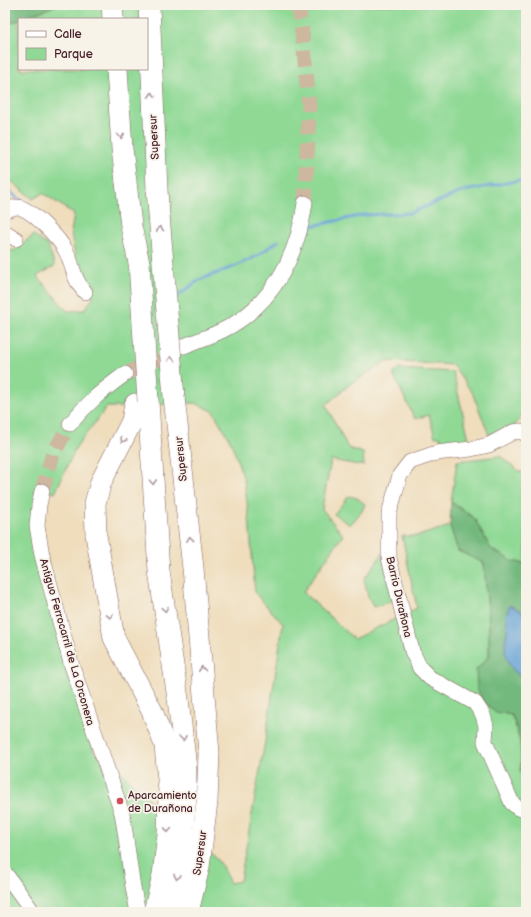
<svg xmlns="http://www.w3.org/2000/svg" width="531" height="917" font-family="'Balsamiq Sans',sans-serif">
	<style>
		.green { fill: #8fd995; stroke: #6c7c60; fill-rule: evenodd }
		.forest { fill: #73b97e; stroke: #5e6c54 }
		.water { fill: #65a2d6; stroke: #586080 }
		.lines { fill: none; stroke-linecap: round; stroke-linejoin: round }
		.stream { stroke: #65a2d6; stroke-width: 3 }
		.minor-tunnel { stroke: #ceb79f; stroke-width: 15; stroke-dasharray: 15 8; stroke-linecap: butt }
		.minor-casing { stroke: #84625e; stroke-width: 16 }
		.highway-casing { stroke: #84625e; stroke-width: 22 }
		.minor { stroke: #fff; stroke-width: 15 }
		.highway { stroke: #fff; stroke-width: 21 }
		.highway-bridge-casing { stroke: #84625e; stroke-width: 22; stroke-linecap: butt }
		.highway-bridge { stroke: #fff; stroke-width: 21 }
		.oneway { stroke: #ae9aa0 }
		.poi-dot { fill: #d1495b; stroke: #f7f3e8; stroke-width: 1.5 }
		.labels { text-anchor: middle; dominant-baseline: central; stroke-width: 3.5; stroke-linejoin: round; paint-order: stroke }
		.street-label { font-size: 11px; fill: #4a1f2b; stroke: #f7f3e8 }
		.poi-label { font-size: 11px; fill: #4a1f2b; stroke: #f7f3e8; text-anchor: start }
	</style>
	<rect width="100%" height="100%" fill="#f7f3e8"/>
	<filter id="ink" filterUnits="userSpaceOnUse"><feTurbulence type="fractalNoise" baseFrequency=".025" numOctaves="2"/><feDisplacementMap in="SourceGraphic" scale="8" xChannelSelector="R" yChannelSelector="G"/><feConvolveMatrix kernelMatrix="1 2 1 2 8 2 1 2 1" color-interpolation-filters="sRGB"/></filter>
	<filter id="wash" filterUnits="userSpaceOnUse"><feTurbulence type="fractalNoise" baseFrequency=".012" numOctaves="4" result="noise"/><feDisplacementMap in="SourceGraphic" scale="16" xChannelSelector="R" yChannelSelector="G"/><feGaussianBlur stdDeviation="0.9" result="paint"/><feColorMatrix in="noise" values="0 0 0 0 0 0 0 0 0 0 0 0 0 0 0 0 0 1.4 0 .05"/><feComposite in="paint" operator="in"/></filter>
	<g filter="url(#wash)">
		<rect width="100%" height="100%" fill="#efddbc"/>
		<!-- green -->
		<g class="green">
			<path d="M57,5H526V407L516,425L489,435L473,394L453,365L388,361L350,384L326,405L348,448L363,453L364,466L331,460L322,509L343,535L303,592L354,639L417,608L402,536H418L450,526L458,551L484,563L489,623V656L476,670L495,712L511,715C520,736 523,749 520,772L526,778V912H5V247L13,251L34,235L48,246L55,266L37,276L67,311L84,310L93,298L90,285L77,265L71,233L74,214L43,193L33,199L5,176V25L19,20V69H147V19H21ZM195,403L213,411L231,442L244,480L249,517L255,593L283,624L266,736L240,881L230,883L221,864L216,858L155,805L120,771L94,752L35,510L39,488L55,493L76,447L107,407H124L128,406Z"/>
			<path d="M398,369L453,372L470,443L443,450L440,436L435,437L429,415L415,419L393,374Z"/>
			<path d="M500,456L520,472L526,473V564L512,561L491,549L474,518L451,502L457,461Z"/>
			<path d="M349,496L357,498L365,504L362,511L350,525L334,514Z"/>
			<path d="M383,553L395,600L373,607L368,596L364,579Z"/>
		</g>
		<!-- forest -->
		<g class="forest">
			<path d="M5,5H57L5,25Z"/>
			<path d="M451,502L474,518L491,549L512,561L526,564V778L520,772C523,748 520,737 512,715L495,712L483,701L477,688L476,670L489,656V623L484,563L458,551L450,526Z"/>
		</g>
		<!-- water -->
		<path class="water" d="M510,605L526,614V680C513,674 504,659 505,644C505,640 506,636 507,632C508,619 503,619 510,605Z"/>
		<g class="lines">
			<!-- stream -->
			<g class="stream">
				<path d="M5,187L17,198L24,202"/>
				<path d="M312,226L364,215L410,213L464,191L526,179"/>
				<path d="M179,295L199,280L236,266L257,256L278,241"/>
			</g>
		</g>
	</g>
	<g filter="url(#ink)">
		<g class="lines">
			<!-- minor-tunnel -->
			<g class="minor-tunnel">
				<path d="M298,5L304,48L309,107L305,203"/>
				<path d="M125,374L178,350"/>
				<path d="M42,491L53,454L70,424"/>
			</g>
			<defs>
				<g id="minor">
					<path d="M5,210C9,210 13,207 17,207C31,208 61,240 67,253C74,268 73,279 85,292"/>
					<path d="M5,232L16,239"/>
					<path d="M184,346C199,340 215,335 229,327C275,301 298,253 305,203"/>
					<path d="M70,424C87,403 103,390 125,374"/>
					<path d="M526,434L520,431L513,432L489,445L471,449L436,453L410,462L400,475L389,514V558L412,651L420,668L430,678L475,703L483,715L486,726L485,742L512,803L518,808L526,810"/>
					<path d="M42,491L39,505L37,526L42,555L71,663L122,813C128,846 130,879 138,912"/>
					<path d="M5,873L33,912"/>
				</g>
				<g id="highway">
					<path d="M112,5L113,19"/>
					<path d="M149,5L157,190"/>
					<path d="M117,69L122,149L126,182"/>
					<path d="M174,397L193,568L209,753L207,802L199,867L188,912"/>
					<path d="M148,401L159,571L178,699L186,768V796L180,863L170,912"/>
					<path d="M135,404L132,421L101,482L95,503L96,535L114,638L152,711L165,745L169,791L168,834L163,875L154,912"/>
				</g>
			</defs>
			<!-- minor casing -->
			<use href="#minor" class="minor-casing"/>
			<!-- highway casing -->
			<use href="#highway" class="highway-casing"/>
			<!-- minor -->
			<use href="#minor" class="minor"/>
			<!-- highway -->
			<use href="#highway" class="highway"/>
			<defs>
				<g id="highway-bridge">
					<path d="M126,182L131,226L139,263L148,401"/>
					<path d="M157,190L174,397"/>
				</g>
			</defs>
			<!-- highway-bridge casing -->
			<use href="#highway-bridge" class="highway-bridge-casing"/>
			<!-- highway-bridge -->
			<use href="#highway-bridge" class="highway-bridge"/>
		</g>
		<!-- one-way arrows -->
		<defs><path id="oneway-chevron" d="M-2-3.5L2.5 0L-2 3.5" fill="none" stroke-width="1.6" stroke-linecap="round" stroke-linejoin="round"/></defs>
		<g class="oneway">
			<use href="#oneway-chevron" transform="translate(152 95) rotate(-93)"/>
			<use href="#oneway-chevron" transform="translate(121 136) rotate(86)"/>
			<use href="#oneway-chevron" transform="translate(160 229) rotate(-95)"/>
			<use href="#oneway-chevron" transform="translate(171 359) rotate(-95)"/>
			<use href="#oneway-chevron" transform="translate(123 440) rotate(117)"/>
			<use href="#oneway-chevron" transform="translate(153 482) rotate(87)"/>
			<use href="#oneway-chevron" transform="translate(190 539) rotate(-96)"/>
			<use href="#oneway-chevron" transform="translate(165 609) rotate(81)"/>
			<use href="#oneway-chevron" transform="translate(110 616) rotate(79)"/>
			<use href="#oneway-chevron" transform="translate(202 669) rotate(-95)"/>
			<use href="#oneway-chevron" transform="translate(183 738) rotate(83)"/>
			<use href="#oneway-chevron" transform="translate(168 830) rotate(93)"/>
			<use href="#oneway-chevron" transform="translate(177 877) rotate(102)"/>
		</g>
	</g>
	<!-- markers -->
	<circle class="poi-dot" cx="120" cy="801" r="4"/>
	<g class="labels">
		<!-- street labels -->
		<g class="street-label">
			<text transform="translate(154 137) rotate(-93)">Supersur</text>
			<text transform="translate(181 459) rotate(-96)">Supersur</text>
			<text transform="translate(399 597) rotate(77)">Barrio Durañona</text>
			<text transform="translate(67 642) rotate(74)">Antiguo Ferrocarril de La Orconera</text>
			<text transform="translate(200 853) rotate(-82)">Supersur</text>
		</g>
		<!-- poi labels -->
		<g class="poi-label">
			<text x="128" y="795">Aparcamiento<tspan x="128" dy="13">de Durañona</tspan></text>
		</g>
	</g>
	<!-- margin -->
	<rect width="531" height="917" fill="none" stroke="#f7f3e8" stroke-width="20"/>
	<!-- legend -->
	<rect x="18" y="18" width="130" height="52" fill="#f7f3e8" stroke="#b29e9c"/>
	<rect x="26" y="31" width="20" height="6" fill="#ffffff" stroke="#b29e9c"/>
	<text x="54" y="38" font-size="12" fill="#4a1f2b">Calle</text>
	<rect x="26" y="48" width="20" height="12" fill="#8fd995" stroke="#b29e9c"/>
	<text x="54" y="58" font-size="12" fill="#4a1f2b">Parque</text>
</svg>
